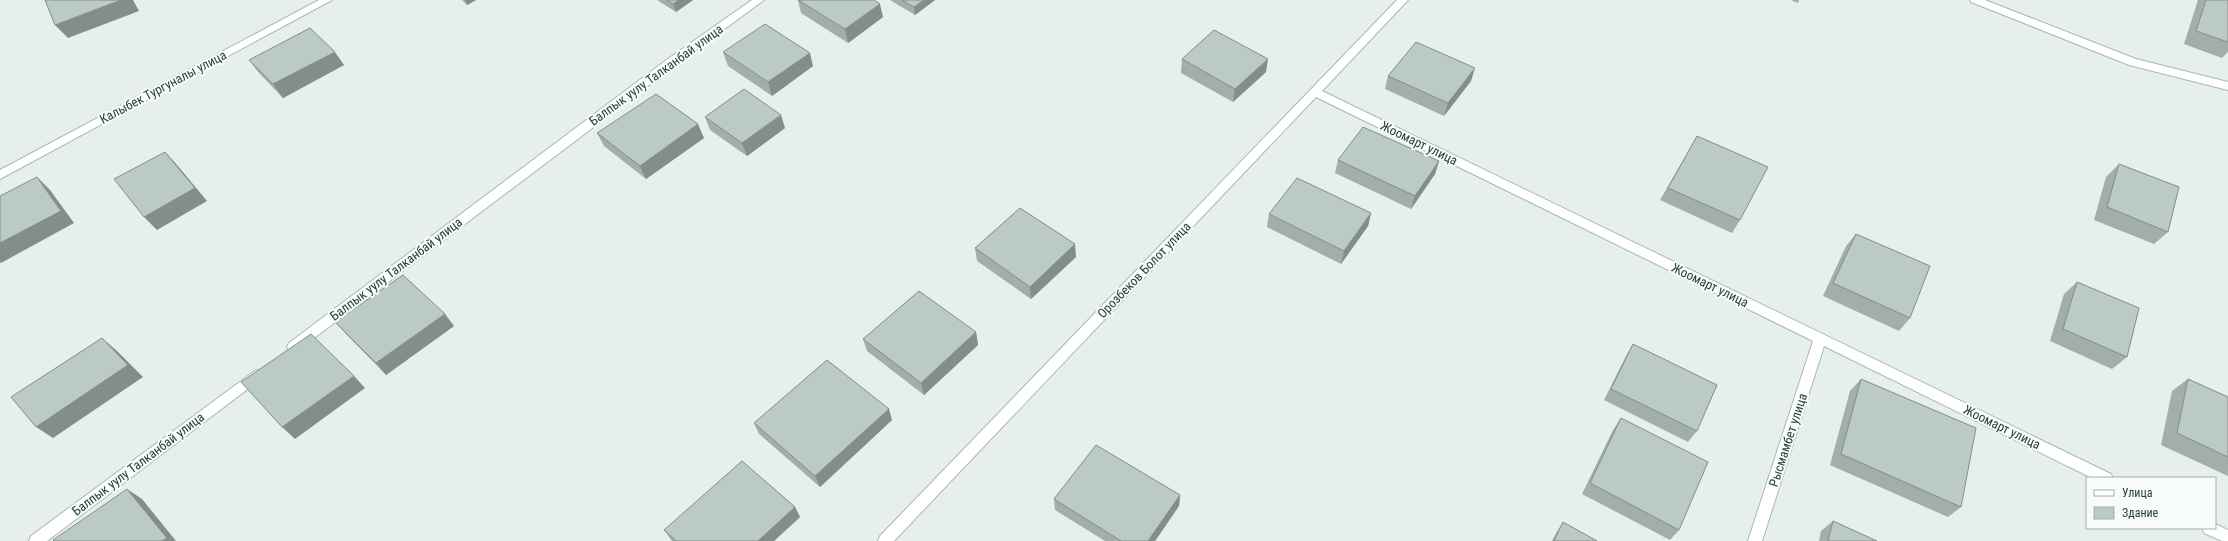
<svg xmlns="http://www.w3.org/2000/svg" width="2228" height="541" font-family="'Roboto Condensed',sans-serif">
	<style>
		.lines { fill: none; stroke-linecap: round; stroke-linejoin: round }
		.minor-casing { stroke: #a8b8b2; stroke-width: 2 }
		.minor { fill: #fff; fill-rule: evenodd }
		.wall { fill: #a1aea9 }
		.shaded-wall { fill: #838d89 }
		.building { fill: #bbcac4; stroke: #838d89 }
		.labels { text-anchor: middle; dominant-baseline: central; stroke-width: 4; stroke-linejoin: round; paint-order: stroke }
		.street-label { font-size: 13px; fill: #24423a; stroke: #f7fbf9 }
	</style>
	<rect width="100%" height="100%" fill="#e6efeb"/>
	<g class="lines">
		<defs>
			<g id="minor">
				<path d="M319,0H332L0,179V170Z"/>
				<path d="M752,0H764L673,67L297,351L293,352L289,351L287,347L289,343L665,61Z"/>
				<path d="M1397,0H1408L1322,91L2111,474L2113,478H2092L1824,346L1762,541H1748L1813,341L1316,97L894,541H878L880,536Z"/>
				<path d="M1970,0H1985L2136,59L2228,82V90L2129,65L1971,2Z"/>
				<path d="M256,370L261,371L262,375L261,379L47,541H29L31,536Z"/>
				<path d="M2215,524L2228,530V541H2222L2204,533L2202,528H2215Z"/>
			</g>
		</defs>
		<!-- minor casing -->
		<use href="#minor" class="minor-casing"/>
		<!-- minor -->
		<use href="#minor" class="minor"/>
	</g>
	<!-- wall -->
	<g class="wall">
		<path d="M462,0H476L467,5Z"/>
		<path d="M657,0H693L676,12Z"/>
		<path d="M798,0L883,17L848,43L801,13Z"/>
		<path d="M890,0H935L915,15Z"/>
		<path d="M1791,0H1799L1798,3Z"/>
		<path d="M2198,0H2228V52L2222,58L2184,44Z"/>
		<path d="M723,52L813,66L772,96L728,66Z"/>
		<path d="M1182,59L1266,72L1233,102L1181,73Z"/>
		<path d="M249,60L344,65L283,98L259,73Z"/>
		<path d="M1388,76L1471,81L1444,116L1385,89Z"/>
		<path d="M705,117L785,128L747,156L710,130Z"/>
		<path d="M597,133L704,138L646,179L604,146Z"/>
		<path d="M1697,136L1740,220L1732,233L1660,200Z"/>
		<path d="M1338,160L1439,161L1435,174L1411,209L1335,173Z"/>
		<path d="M2119,164L2168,232L2154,244L2094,220L2106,177Z"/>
		<path d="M1371,213L1368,226L1341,264L1267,227L1269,214Z"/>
		<path d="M1856,234L1910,318L1899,331L1823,296L1846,246Z"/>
		<path d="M975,248L1076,257L1031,299L977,261Z"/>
		<path d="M2077,282L2127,357L2112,369L2050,341L2064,294Z"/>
		<path d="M335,322L454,326L386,375L346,334Z"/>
		<path d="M976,332L978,345L924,395L867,351L863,339Z"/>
		<path d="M1633,344L1697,431L1688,442L1604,400L1626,356Z"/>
		<path d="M1861,379L1961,507L1948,517L1830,465L1850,391Z"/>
		<path d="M2188,379L2228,397V476L2161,445L2172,391Z"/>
		<path d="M1621,418L1679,530L1670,540L1582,494L1613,430Z"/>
		<path d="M892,420L820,487L759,434L754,423Z"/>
		<path d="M1180,495L1179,506L1155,541H1105L1055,510L1054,499Z"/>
		<path d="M795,507L800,517L774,541H672L664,530Z"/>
		<path d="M1833,521L1877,541H1819L1821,531Z"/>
		<path d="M1563,522L1597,541H1552L1556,533Z"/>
	</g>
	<!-- shaded-wall -->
	<g class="shaded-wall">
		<path d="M121,0H133L139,11L68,38L55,25Z"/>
		<path d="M465,0H476L467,5Z"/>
		<path d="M679,0H693L676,12L673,4Z"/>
		<path d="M924,0H935L915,15L914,7Z"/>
		<path d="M880,4L883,17L848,43L845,29Z"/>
		<path d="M335,52L344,65L283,98L273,84Z"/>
		<path d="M810,53L813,66L772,96L768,82Z"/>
		<path d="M1268,59L1266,72L1233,102L1235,89Z"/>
		<path d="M1475,68L1471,81L1444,116L1448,103Z"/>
		<path d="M781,115L785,128L747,156L742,143Z"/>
		<path d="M698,124L704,138L646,179L640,166Z"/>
		<path d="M165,152L177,165L207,201L157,230L144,217Z"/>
		<path d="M1439,161L1435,174L1411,209L1415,196Z"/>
		<path d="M37,177L50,190L74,223L1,263L0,262V243Z"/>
		<path d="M1371,213L1368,226L1341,264L1344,251Z"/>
		<path d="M1075,244L1076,257L1031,299L1030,287Z"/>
		<path d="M445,314L454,326L386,375L376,363Z"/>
		<path d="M976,332L978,345L924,395L921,383Z"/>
		<path d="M102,338L116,350L143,377L53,438L36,427Z"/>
		<path d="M354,376L365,388L295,439L282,427Z"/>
		<path d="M889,409L892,420L820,487L815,476Z"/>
		<path d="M127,489L142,499L176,541H162Z"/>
		<path d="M1180,495L1179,506L1155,541H1148Z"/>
		<path d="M795,507L800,517L774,541H758Z"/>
	</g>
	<!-- building -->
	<g class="building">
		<path d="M45,0H121L55,25Z"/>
		<path d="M667,0H679L673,4Z"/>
		<path d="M798,0H874L880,4L845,29Z"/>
		<path d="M902,0H924L914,7Z"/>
		<path d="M2206,0H2228V42L2196,31Z"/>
		<path d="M765,24L810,53L768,82L723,52Z"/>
		<path d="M310,28L335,52L273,84L249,60Z"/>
		<path d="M1214,30L1268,59L1235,89L1182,59Z"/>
		<path d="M1416,42L1475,68L1448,103L1388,76Z"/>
		<path d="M744,89L781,115L742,143L705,117Z"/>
		<path d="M656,94L698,124L640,166L597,133Z"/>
		<path d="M1363,127L1439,161L1415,196L1338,160Z"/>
		<path d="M1697,136L1768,167L1740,220L1668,188Z"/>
		<path d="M165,152L195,188L144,217L114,179Z"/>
		<path d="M2119,164L2179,187L2168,232L2107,207Z"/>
		<path d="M37,177L61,211L0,243V196Z"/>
		<path d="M1297,178L1371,213L1344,251L1269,214Z"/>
		<path d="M1020,208L1075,244L1030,287L975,248Z"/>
		<path d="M1856,234L1930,266L1910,318L1833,283Z"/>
		<path d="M403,275L445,314L376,363L335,322Z"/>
		<path d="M2077,282L2139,308L2127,357L2063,329Z"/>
		<path d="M919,291L976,332L921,383L863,339Z"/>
		<path d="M311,334L354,376L282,427L241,382Z"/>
		<path d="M102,338L128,365L36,427L11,397Z"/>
		<path d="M1633,344L1717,385L1697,431L1611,389Z"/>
		<path d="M827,360L889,409L815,476L754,423Z"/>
		<path d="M1861,379L1976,428L1961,507L1841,454Z"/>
		<path d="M2188,379L2228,397V457L2177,433Z"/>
		<path d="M1621,418L1708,462L1679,530L1590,483Z"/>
		<path d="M1096,445L1180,495L1148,541H1121L1054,499Z"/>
		<path d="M742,461L795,507L758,541H676L664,530Z"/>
		<path d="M127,489L167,538L162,541H54L53,540Z"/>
		<path d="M1833,521L1877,541H1828Z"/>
		<path d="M1563,522L1597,541H1554Z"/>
	</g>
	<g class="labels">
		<!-- street labels -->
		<g class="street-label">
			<text transform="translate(656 75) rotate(-36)">Балпык уулу Талканбай улица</text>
			<text transform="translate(163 87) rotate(-28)">Калыбек Тургуналы улица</text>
			<text transform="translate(1419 143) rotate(26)">Жоомарт улица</text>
			<text transform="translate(396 269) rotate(-37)">Балпык уулу Талканбай улица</text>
			<text transform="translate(1144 270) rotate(-46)">Орозбеков Болот улица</text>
			<text transform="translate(1710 285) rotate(26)">Жоомарт улица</text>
			<text transform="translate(2002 427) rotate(26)">Жоомарт улица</text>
			<text transform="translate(1788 440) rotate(-72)">Рысмамбет улица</text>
			<text transform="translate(138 464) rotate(-37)">Балпык уулу Талканбай улица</text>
		</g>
	</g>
	<!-- legend -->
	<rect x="2086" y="477" width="130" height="52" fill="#f7fbf9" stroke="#a3b1ad"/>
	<rect x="2094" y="490" width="20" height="6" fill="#ffffff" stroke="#a3b1ad"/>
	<text x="2122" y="497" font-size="12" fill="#24423a">Улица</text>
	<rect x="2094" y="507" width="20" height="12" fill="#bbcac4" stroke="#a3b1ad"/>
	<text x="2122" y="517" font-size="12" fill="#24423a">Здание</text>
</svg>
